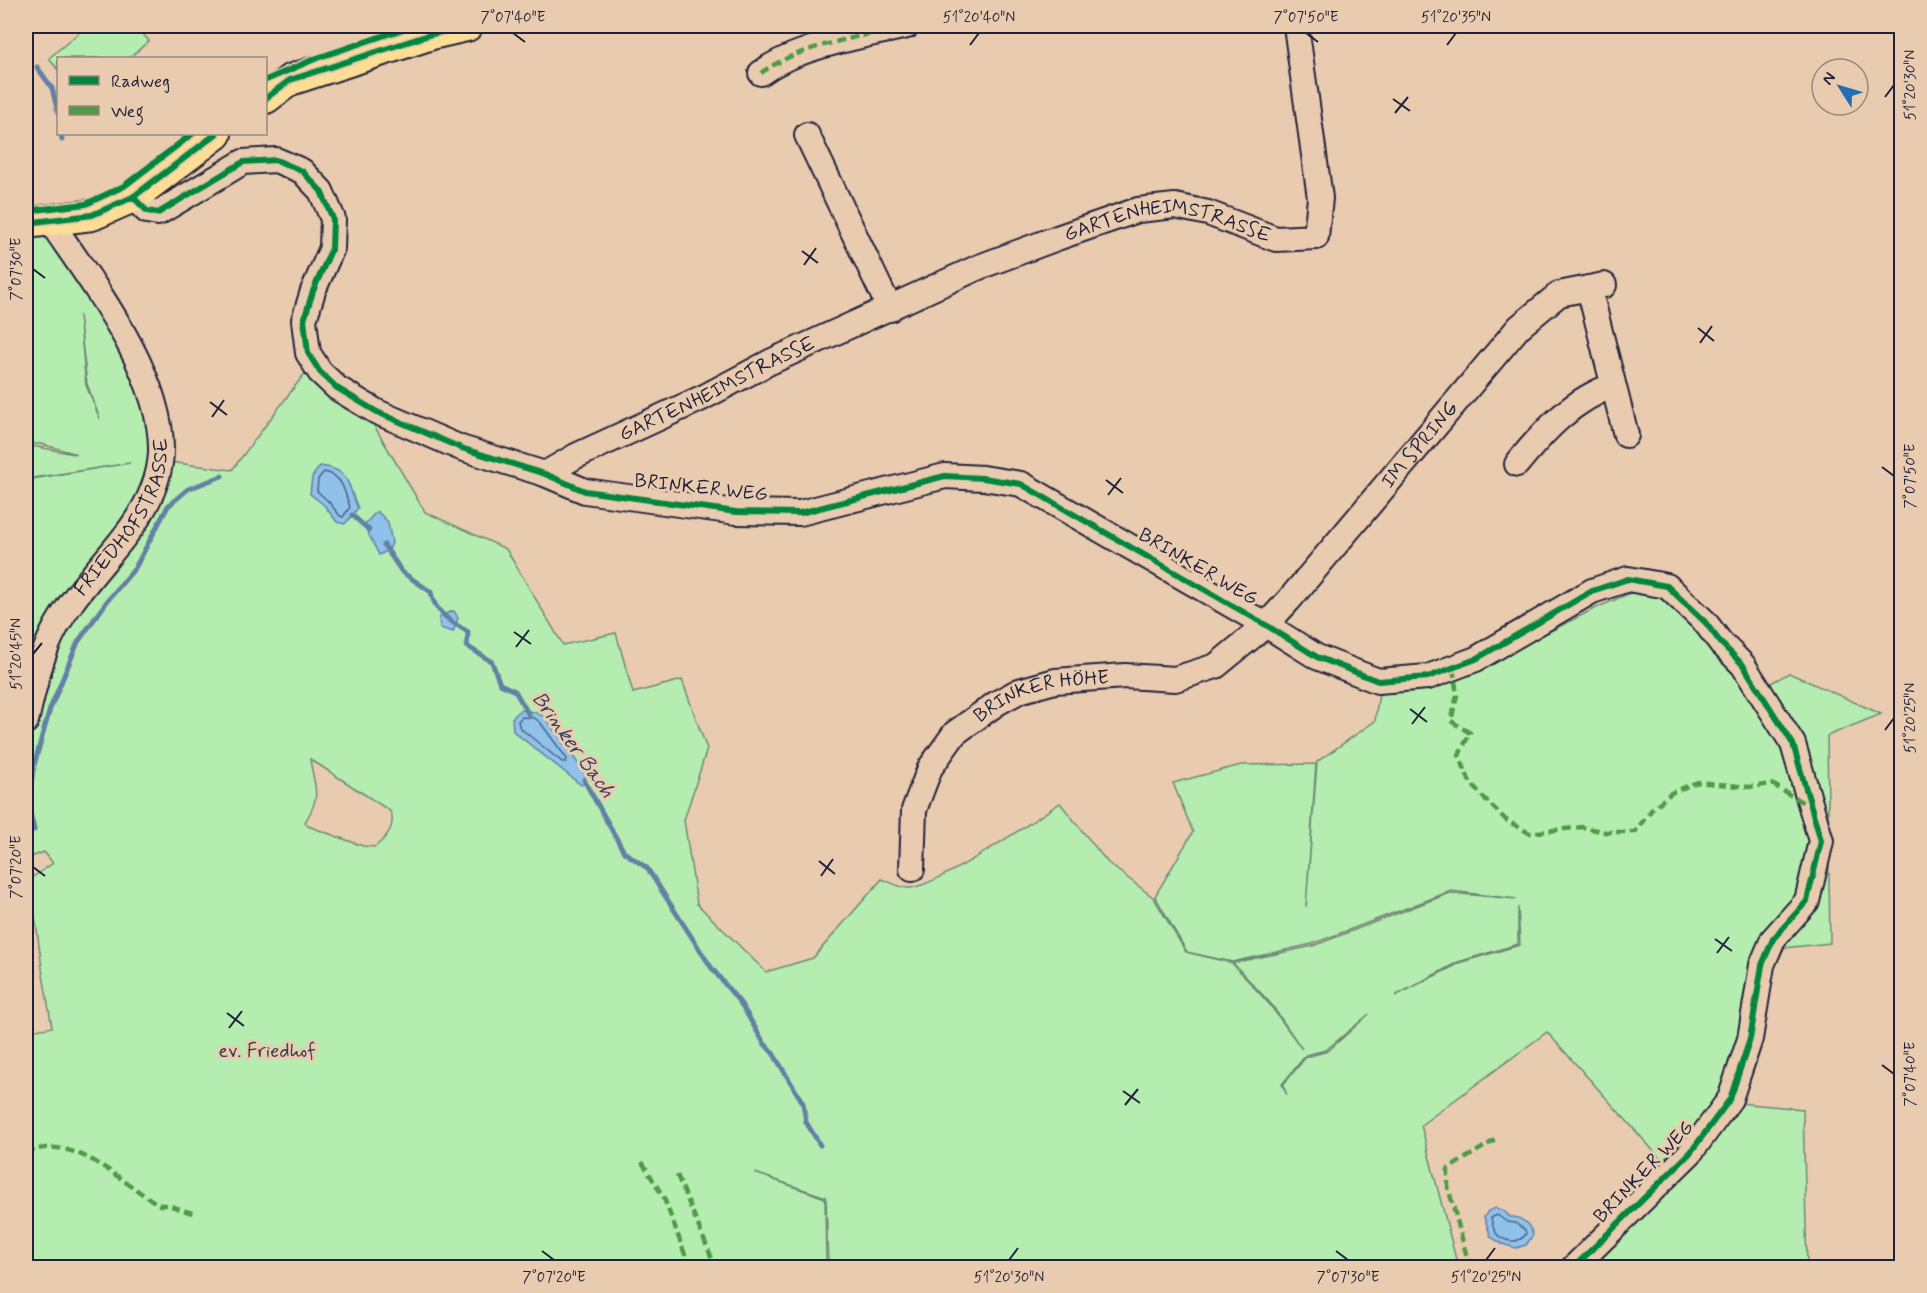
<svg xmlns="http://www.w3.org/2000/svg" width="1927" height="1293" font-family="Mynerve,sans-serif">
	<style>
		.green { fill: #b5edb0; stroke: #6c8876; stroke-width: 1.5; fill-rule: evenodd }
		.water { fill: #8fc1eb; stroke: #6381a5; stroke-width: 1.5 }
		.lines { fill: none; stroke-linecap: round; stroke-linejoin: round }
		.shore { stroke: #4e6281; stroke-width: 1.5 }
		.stream { stroke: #6381a5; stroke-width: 5 }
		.minor-casing { stroke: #22223b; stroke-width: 28 }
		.major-casing { stroke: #22223b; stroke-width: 34 }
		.minor { stroke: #e9ccb0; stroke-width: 24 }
		.major { stroke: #fedd96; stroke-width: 30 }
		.quiet { stroke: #4d9b45; stroke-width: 4.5; stroke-dasharray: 9 4.5; stroke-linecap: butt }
		.cycleway-casing { stroke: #e9ccb0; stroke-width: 10 }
		.cycleway { stroke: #00873e; stroke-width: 6 }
		.ticks { fill: none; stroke: #22223b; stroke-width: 2 }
		.labels { text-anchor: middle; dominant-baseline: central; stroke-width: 6; stroke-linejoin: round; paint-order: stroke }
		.street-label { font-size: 20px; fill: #22223b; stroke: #e9ccb0 }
		.park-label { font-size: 20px; fill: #38404d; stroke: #e9ccb0 }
		.water-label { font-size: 21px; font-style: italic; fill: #38425e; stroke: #e9ccb0 }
		.neatline { fill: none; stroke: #22223b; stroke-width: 2 }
		.ticks-label { font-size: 15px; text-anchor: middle; fill: #22223b }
	</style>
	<rect width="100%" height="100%" fill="#e9ccb0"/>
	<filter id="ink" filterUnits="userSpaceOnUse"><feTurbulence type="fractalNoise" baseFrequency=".0167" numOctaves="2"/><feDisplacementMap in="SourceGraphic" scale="12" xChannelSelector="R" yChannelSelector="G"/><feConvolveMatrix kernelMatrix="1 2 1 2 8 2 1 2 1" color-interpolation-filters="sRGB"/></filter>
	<g filter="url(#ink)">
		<!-- green -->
		<g class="green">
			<path d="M87,26H136L149,41L129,58H58V70L49,58Z"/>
			<path d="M38,233L53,242L125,357L148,425L153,460L232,470L308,369L369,417L425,512L506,549L563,645L616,633L633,693L682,680L707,749L684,820L697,904L766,972L813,958L882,879C890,882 900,888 908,888C934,889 1035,820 1060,803L1108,863L1154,898L1186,952L1232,963L1270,1005L1302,1049L1271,1004L1233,963L1313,946L1450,893L1517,899L1451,891L1312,944L1232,962L1187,952L1155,896L1193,832L1173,783L1241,765L1316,764L1306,907L1317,762L1375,721L1379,693L1428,687L1476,669L1596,608L1635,591L1662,599L1699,629L1753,693L1789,673L1881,714L1827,736L1830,943L1784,948L1768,982L1759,1042L1668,1167L1547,1032L1421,1125L1458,1267H828L826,1197L755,1173L825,1198L826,1267H26V1032L52,1027L43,975L30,879L53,863L44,852L26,859V616L33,609L26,537V480L130,463L26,479V446C43,446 60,453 77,454L41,444H26V234ZM79,315L87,384L100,419L86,385ZM310,759L390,811C397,825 386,838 375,847L363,846L308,826L305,822C323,793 314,788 310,759ZM1518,907L1520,945L1462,962L1395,996L1458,962L1518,944ZM1369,1014L1328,1051L1306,1057L1283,1085L1287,1095L1282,1084L1306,1055L1326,1050Z"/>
			<path d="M1739,1103L1803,1109L1807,1267H1597L1596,1253Z"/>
		</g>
		<!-- water -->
		<g class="water">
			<path d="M320,466C352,470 346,483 358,508L345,524L337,522L324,505L310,494L312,477Z"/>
			<path d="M377,511L388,522L392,543L389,550L379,555L364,525Z"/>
			<path d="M454,611L458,618L453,632L440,628L439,619L442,615Z"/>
			<path d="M520,710L535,712L545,717L585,773L586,783L581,785L513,731L512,718Z"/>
			<path d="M1496,1208L1504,1211L1510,1217C1521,1216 1530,1224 1533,1235L1526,1245L1516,1248L1502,1244L1491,1237L1484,1217L1488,1211Z"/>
		</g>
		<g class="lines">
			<!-- shore -->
			<g class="shore">
				<path d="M324,472C343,475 344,491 350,507L343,517L340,516L328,501L317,491L318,479Z"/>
				<path d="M522,717L534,718L540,722L567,759L566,762H562L520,728L518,721Z"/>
				<path d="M1497,1215L1507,1222L1515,1223L1525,1230L1526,1234C1519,1244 1504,1243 1496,1233C1493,1229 1492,1222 1491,1218Z"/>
			</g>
			<!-- stream -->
			<g class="stream">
				<path d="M37,67L52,88L58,113"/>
				<path d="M61,134L62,140"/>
				<path d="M352,515L369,530"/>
				<path d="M384,545L402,572L431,592C434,612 451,622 468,632L467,646L492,662L500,684L515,691L529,715"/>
				<path d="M584,780L624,852L647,868L711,967L741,1004L764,1043L773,1053L803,1103L806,1122L820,1145"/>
				<path d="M34,830L28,804L34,765L50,709L78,642L108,600L135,568L168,506L188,489L222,476"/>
			</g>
			<defs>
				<g id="minor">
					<path d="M761,73C797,46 863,36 907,26"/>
					<path d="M807,135L890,309"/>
					<path d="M133,197L147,211L158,213L243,162L276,160L302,171L321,191L333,219L332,248L313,291L304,320L308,353L320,372L337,388L377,412L461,448L545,474L585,491L736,512L800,513L945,476L983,478L1021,484L1266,625L1317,657L1378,681L1428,677L1476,659L1592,591L1628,579L1667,586L1705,622L1721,643L1743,665L1793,744L1821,841L1807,901L1773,939L1762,965L1750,1039L1730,1099L1690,1153L1573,1268"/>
					<path d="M1589,288L1626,435"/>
					<path d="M1517,464C1543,432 1574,398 1613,386"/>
					<path id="s1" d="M545,474L576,456L704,397L770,362L979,267L1057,238L1138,210L1175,206L1208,213L1276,239L1316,237L1320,198L1296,26"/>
					<path id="s2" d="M26,721C32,696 37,670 47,646C65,601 103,566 131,528C147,506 160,480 161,452C163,375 92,283 50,221"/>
					<path id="s3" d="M912,869L914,810L930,768L955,733L997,703L1019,691L1055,681L1125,676L1175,679L1216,666L1266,625L1289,600L1519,327L1559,294L1604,285"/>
				</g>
				<g id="major">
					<path d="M266,98L290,80L432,34L467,26"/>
					<path d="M26,223L92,215L133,197L216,134"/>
				</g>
			</defs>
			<!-- minor casing -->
			<use href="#minor" class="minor-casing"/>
			<!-- major casing -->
			<use href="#major" class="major-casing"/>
			<!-- minor -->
			<use href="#minor" class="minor"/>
			<!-- major -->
			<use href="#major" class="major"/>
			<!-- quiet -->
			<g class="quiet">
				<path d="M761,73C797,46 863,36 907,26"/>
				<path d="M1453,668L1457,695L1451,721L1470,733L1459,755L1469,780L1481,795L1506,820L1529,833L1582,827L1605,832H1635L1652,809L1671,793L1690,785L1698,782L1749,787L1772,784L1810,807"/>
				<path d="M26,1153C75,1131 120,1183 160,1205H168L195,1214"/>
				<path d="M642,1162L664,1198L690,1268"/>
				<path d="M677,1175L716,1268"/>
				<path d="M1470,1268L1448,1187V1169L1495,1140"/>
			</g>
			<defs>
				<g id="cycleway">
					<path d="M266,80L317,58L412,26"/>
					<path d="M266,98L290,80L432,34L467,26"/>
					<path d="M133,197L147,211L158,213L243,162L276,160L302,171L321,191L333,219L332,248L313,291L304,320L308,353L320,372L337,388L377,412L461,448L545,474L585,491L736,512L800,513L945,476L983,478L1021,484L1266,625L1317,657L1378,681L1428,677L1476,659L1592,591L1628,579L1667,586L1705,622L1721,643L1743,665L1793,744L1821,841L1807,901L1773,939L1762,965L1750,1039L1730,1099L1690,1153L1573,1268"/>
					<path d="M26,211L86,204L124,186L192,134"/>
					<path d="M26,223L92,215L133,197L216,134"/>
				</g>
			</defs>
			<!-- cycleway casing -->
			<use href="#cycleway" class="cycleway-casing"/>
			<!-- cycleway -->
			<use href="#cycleway" class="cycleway"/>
		</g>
	</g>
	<!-- ticks -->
	<path class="ticks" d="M513,33L525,42M1306,33L1318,42M970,45L979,33M1447,45L1456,33M1885,97L1894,85M1393,99L1410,111M1395,113L1408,97M802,251L818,263M804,265L816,248M33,269L45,278M1698,328L1714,341M1700,343L1712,326M210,402L227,415M212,417L224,400M1882,467L1894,476M1106,480L1123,493M1108,495L1121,478M514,632L531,644M516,647L529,630M33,654L42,643M1410,709L1427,722M1412,724L1425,707M1885,730L1894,718M819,861L835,874M33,867L45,876M821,876L833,859M1715,939L1732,951M1717,953L1729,937M227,1013L244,1026M229,1028L242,1011M1882,1065L1894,1074M1123,1091L1140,1103M1125,1105L1138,1089M542,1251L554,1260M1336,1251L1348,1260M1009,1260L1018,1248M1486,1260L1495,1248"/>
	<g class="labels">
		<!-- street labels -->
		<g class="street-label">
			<text stroke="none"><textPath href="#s1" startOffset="680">GARTENHEIMSTRASSE</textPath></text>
			<text stroke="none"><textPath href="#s1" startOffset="192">GARTENHEIMSTRASSE</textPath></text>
			<text stroke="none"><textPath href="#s3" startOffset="726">IM SPRING</textPath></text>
			<text transform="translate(701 488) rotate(6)">BRINKER WEG</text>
			<text stroke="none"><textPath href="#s2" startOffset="230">FRIEDHOFSTRASSE</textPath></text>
			<text transform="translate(1198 567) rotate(30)">BRINKER WEG</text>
			<text stroke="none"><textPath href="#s3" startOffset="244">BRINKER HÖHE</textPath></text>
			<text transform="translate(1644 1172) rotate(-46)">BRINKER WEG</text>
		</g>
		<!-- park labels -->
		<g class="park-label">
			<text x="267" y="1051">ev. Friedhof</text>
		</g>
		<!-- water labels -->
		<g class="water-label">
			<text transform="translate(573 745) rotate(54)">Brinker Bach</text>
		</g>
	</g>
	<!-- margin -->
	<rect width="1927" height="1293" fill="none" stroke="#e9ccb0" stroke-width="66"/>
	<!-- legend -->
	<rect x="57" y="57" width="210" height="78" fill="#e9ccb0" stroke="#998881" stroke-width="1.5"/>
	<rect x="69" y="76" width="30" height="9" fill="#00873e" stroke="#998881" stroke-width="1.5"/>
	<text x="111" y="87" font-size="18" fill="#22223b">Radweg</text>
	<rect x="69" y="106" width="30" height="9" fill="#4d9b45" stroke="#998881" stroke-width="1.5"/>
	<text x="111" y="117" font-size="18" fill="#22223b">Weg</text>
	<!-- north arrow -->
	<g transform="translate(1840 87) rotate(307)"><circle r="28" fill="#e9ccb0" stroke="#998881" stroke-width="1.5"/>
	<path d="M0-4.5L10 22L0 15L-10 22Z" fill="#1f6fb2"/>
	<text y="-9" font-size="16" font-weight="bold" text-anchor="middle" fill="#22223b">N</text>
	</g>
	<rect x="33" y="33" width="1861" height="1227" class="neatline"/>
	<g class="ticks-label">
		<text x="513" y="22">7°07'40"E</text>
		<text x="979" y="22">51°20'40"N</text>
		<text x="1306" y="22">7°07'50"E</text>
		<text x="1456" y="22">51°20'35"N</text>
		<text transform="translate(1910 85) rotate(-90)" y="5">51°20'30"N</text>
		<text transform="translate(16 269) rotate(-90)" y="5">7°07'30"E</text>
		<text transform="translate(1910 476) rotate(-90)" y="5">7°07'50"E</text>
		<text transform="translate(16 654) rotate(-90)" y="5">51°20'45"N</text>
		<text transform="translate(1910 718) rotate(-90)" y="5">51°20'25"N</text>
		<text transform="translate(16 867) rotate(-90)" y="5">7°07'20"E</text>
		<text transform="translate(1910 1074) rotate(-90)" y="5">7°07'40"E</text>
		<text x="554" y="1282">7°07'20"E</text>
		<text x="1009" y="1282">51°20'30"N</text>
		<text x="1348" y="1282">7°07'30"E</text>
		<text x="1486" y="1282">51°20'25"N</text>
	</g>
</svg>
